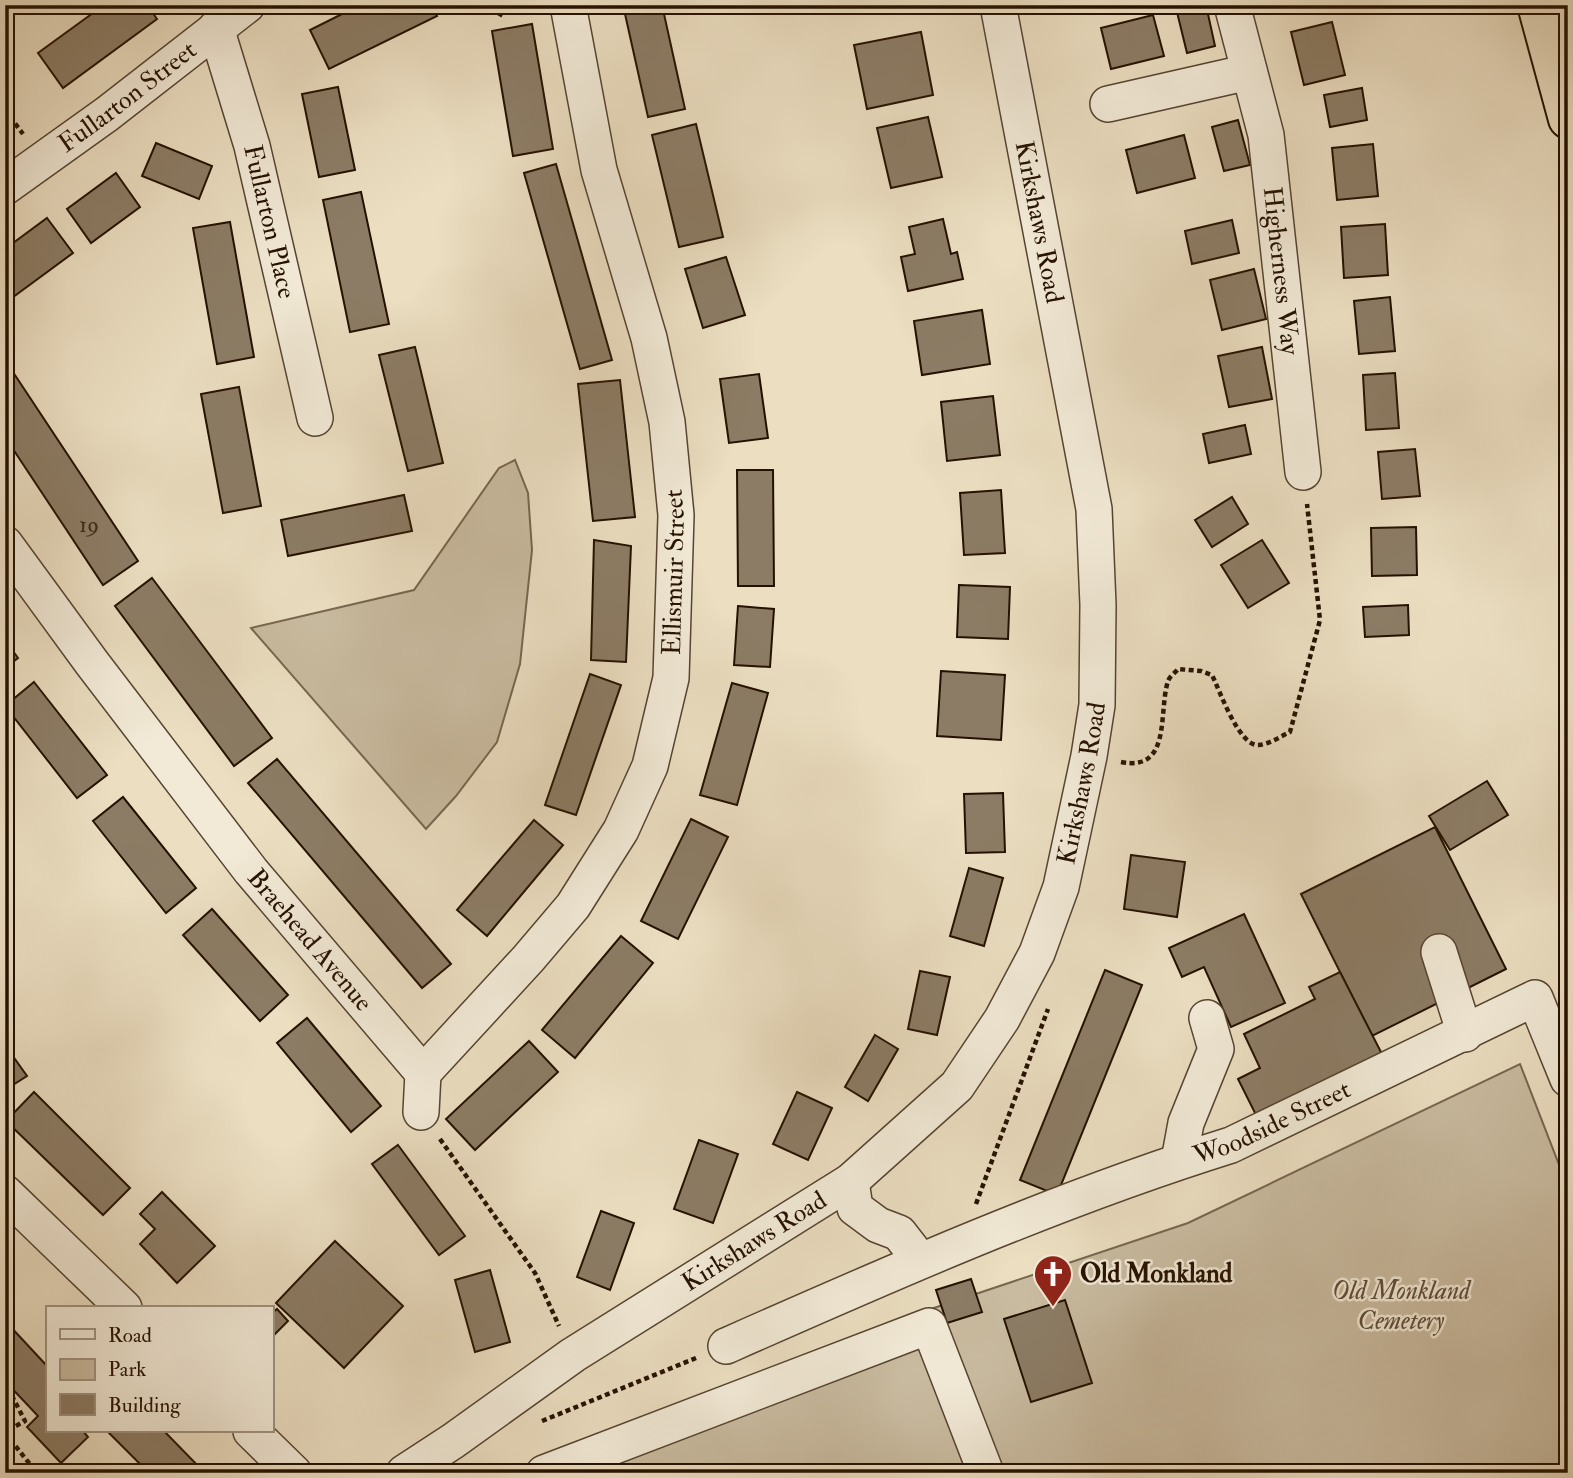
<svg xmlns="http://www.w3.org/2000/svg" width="1573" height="1478" font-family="'IM FELL Double Pica',serif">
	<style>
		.green { fill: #c9bba0; stroke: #776650; stroke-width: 2 }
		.building { fill: #8c7c65; stroke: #251101; stroke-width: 2 }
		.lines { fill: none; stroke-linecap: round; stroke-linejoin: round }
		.minor-casing { stroke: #564431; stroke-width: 38 }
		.highway-casing { stroke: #251101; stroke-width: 42 }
		.path { stroke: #251101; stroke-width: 4.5; stroke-dasharray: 5 3.5; stroke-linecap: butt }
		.minor { stroke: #f2ead7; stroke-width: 35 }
		.highway { stroke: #ebdec1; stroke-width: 38 }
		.labels { text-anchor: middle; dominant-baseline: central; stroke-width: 5; stroke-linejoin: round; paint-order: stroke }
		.number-label { font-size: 23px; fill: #3f2c1a }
		.street-label { font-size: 26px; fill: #251101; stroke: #f2ead7 }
		.poi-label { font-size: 26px; font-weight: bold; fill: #251101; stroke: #f2ead7; text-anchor: start }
		.park-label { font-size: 26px; font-style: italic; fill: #5e4c39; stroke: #f2ead7 }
	</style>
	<rect width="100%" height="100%" fill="#ebdec1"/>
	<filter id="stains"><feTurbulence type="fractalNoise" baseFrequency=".00286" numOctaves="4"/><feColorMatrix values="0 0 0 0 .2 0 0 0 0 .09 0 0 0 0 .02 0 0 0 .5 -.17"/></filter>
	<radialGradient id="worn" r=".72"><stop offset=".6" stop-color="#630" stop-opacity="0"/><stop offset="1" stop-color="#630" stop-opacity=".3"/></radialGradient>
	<!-- green -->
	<g class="green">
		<path d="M515,460L528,493L532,550L520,664L497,742L456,796L426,829L251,628L414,590L499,468Z"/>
		<path d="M1520,1064L1568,1188V1473H590L913,1315L1188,1223Z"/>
	</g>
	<!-- building -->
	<g class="building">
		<path d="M104,5H147L157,19L63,88L38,53Z"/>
		<path d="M360,5H432L437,16L329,69L310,30Z"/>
		<path d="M482,5H507L501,16Z"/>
		<path d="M623,5H662L685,109L648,117Z"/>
		<path d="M1189,5H1206L1215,46L1187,53L1176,8Z"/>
		<path d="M1295,5H1320L1297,12Z"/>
		<path d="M1153,15L1164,56L1111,69L1101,28Z"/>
		<path d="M1332,22L1345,75L1304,85L1291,32Z"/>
		<path d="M532,24L553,149L513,156L492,31Z"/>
		<path d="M921,32L933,95L867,109L854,45Z"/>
		<path d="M338,87L355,170L319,177L302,94Z"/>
		<path d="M1362,88L1367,120L1330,127L1324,95Z"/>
		<path d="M928,117L942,177L891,188L877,128Z"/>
		<path d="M1238,120L1250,165L1224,171L1212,127Z"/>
		<path d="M696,124L723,237L679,247L652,135Z"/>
		<path d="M1184,135L1195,178L1137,193L1126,150Z"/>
		<path d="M156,143L212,166L199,199L142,176Z"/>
		<path d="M1373,144L1378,196L1337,200L1332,148Z"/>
		<path d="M556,164L612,360L580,369L524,173Z"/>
		<path d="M116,173L140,207L91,243L67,209Z"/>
		<path d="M361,192L389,324L350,332L323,200Z"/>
		<path d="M47,218L73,253L5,303V249Z"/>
		<path d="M943,219L951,254L957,252L963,279L908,291L901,257L915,254L909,227Z"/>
		<path d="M1232,220L1239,253L1192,264L1185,231Z"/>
		<path d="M230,222L254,357L217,364L193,228Z"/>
		<path d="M1385,224L1388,275L1344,278L1341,227Z"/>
		<path d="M726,257L745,315L703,328L685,269Z"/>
		<path d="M1254,269L1266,319L1222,330L1210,280Z"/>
		<path d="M1390,297L1395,351L1359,354L1354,301Z"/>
		<path d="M982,310L990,364L922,375L914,321Z"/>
		<path d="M415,347L443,463L408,471L379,355Z"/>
		<path d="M1262,347L1272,399L1229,407L1218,356Z"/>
		<path d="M5,360L138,561L103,585L5,437Z"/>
		<path d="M1395,373L1399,428L1366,430L1363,375Z"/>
		<path d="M759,374L768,438L729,443L720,379Z"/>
		<path d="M620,380L635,517L593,521L578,384Z"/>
		<path d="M239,387L261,506L223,513L201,394Z"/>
		<path d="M993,396L1000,455L947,461L941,402Z"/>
		<path d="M1245,425L1251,454L1209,463L1203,434Z"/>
		<path d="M1415,449L1420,496L1382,499L1378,452Z"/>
		<path d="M737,470H773L774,586H738Z"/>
		<path d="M1001,490L1005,553L964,555L960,493Z"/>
		<path d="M404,495L412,531L288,556L281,520Z"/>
		<path d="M1232,497L1248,524L1212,547L1195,520Z"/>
		<path d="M1416,527L1417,575L1372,576L1371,528Z"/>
		<path d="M594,540L631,546L626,662L591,660Z"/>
		<path d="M1262,540L1289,583L1248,608L1221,565Z"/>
		<path d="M152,578L272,738L234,766L115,606Z"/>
		<path d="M959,585L1010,587L1008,639L957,637Z"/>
		<path d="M1408,605L1409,635L1365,637L1363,607Z"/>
		<path d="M738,606L774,609L770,667L734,665Z"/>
		<path d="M5,640L18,658L5,668Z"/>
		<path d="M941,671L1005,675L1001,740L937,736Z"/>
		<path d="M590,674L621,685L576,815L545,805Z"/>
		<path d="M34,682L107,775L77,798L5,706Z"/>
		<path d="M732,683L768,693L737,805L700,795Z"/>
		<path d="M277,759L451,964L422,988L248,783Z"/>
		<path d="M1487,781L1508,815L1450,850L1429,816Z"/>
		<path d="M1003,793L1005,852L966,853L964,794Z"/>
		<path d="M123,797L196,888L166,913L93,821Z"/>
		<path d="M691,819L728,837L678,939L641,921Z"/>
		<path d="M534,820L563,845L487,936L457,910Z"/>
		<path d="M1435,827L1506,969L1372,1036L1301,894Z"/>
		<path d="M1131,855L1185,862L1177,917L1124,909Z"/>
		<path d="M969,868L1003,878L984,946L950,936Z"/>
		<path d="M212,909L288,995L260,1021L183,935Z"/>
		<path d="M1244,914L1285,1003L1231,1027L1204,967L1182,977L1169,948Z"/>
		<path d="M621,936L653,963L575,1058L542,1030Z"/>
		<path d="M1105,970L1142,985L1057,1195L1020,1180Z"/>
		<path d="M920,971L950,977L937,1035L908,1029Z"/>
		<path d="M1340,972L1382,1054L1257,1117L1238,1079L1260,1068L1244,1034L1315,999L1309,987Z"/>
		<path d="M307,1018L381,1106L351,1132L277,1043Z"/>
		<path d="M875,1035L898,1049L868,1101L845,1087Z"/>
		<path d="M529,1041L558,1072L475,1150L446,1119Z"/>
		<path d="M5,1045L27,1076L5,1090Z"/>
		<path d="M34,1092L130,1188L103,1215L6,1121Z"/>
		<path d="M797,1092L832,1108L808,1160L773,1144Z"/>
		<path d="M699,1140L738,1154L713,1223L674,1209Z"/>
		<path d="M398,1145L465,1236L439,1255L372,1164Z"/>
		<path d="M162,1192L215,1246L177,1283L140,1244L155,1229L140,1214Z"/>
		<path d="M601,1211L634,1223L610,1290L577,1277Z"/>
		<path d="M335,1241L403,1306L344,1368L276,1303Z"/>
		<path d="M490,1270L510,1342L475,1352L455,1280Z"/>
		<path d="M971,1279L982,1312L947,1323L936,1290Z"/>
		<path d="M1065,1300L1092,1383L1031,1402L1004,1319Z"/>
		<path d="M277,1309L288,1321L271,1338V1314Z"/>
		<path d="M8,1324L47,1366V1431H83L88,1437L61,1463L27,1427L38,1416L5,1381V1327Z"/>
		<path d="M107,1431H164L205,1473H149Z"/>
	</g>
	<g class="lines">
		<defs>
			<g id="minor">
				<path id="s1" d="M1232,5L1266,135L1303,472"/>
				<path id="s2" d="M216,28L252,146L315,418"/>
				<path d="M1108,104L1249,72"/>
				<path id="s3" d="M5,187L107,114L247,5"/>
				<path id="s4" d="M5,544L92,663L251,871L423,1073L421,1112"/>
				<path d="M1439,952L1465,1034"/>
				<path id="s5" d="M423,1073L528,959L573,906L621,830L650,766L671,678L676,515L667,422L649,338L599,170L568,5"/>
				<path d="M1179,1161L1186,1123L1216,1049L1207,1018"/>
				<path d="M851,1181L855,1208L878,1225L899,1233L920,1260"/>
				<path d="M5,1193L124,1308"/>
				<path id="s6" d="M726,1346C891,1273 1058,1199 1231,1145L1535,998L1568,1079"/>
				<path d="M251,1431L294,1473"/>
				<path id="s7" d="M404,1473L453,1441L573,1355L851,1181L957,1086L1002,1019L1037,953L1061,887L1089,756L1097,705L1098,605L1094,509L998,5"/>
				<path d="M544,1473L929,1326L986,1473"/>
			</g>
			<path id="highway" d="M1537,5L1568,119"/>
		</defs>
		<!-- minor casing -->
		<use href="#minor" class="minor-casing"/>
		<!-- highway casing -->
		<use href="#highway" class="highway-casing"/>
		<!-- path -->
		<g class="path">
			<path d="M5,110L23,134"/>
			<path d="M1121,762C1172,772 1158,713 1168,681C1170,676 1175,673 1178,669L1201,671L1212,675C1220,691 1239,747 1259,745C1270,744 1281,736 1290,732L1320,620L1307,504"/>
			<path d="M440,1139L535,1273L559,1326"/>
			<path d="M976,1204L1048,1009"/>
			<path d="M5,1397L11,1394L25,1421L5,1432"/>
			<path d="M542,1421L696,1358"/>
			<path d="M5,1433L37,1473"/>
		</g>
		<!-- minor -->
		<use href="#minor" class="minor"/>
		<!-- highway -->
		<use href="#highway" class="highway"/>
	</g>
	<!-- icons -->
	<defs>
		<symbol id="church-pin" viewBox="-11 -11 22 30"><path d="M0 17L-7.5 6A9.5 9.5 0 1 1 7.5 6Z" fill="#8f2418" stroke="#f2ead7"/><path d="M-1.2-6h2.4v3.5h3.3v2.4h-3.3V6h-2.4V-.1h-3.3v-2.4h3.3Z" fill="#fff"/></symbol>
	</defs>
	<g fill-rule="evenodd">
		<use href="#church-pin" x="1031" y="1252" width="44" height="60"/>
	</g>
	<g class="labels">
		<!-- number labels -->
		<g class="number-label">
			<text x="89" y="524">19</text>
		</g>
		<!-- street labels -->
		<g class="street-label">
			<text stroke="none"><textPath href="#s3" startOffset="152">Fullarton Street</textPath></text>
			<text stroke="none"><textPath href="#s2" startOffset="201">Fullarton Place</textPath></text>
			<text transform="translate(1039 222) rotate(79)">Kirkshaws Road</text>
			<text stroke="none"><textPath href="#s1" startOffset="271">Higherness Way</textPath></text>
			<text stroke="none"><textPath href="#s5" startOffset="581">Ellismuir Street</textPath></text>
			<text stroke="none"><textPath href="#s7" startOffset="1008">Kirkshaws Road</textPath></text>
			<text stroke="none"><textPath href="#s4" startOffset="500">Braehead Avenue</textPath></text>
			<text stroke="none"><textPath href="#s6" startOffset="590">Woodside Street</textPath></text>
			<text stroke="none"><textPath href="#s7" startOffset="420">Kirkshaws Road</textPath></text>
		</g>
		<!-- poi labels -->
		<g class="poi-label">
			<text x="1080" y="1274">Old Monkland</text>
		</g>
		<!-- park labels -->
		<g class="park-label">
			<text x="1401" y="1291">Old Monkland<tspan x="1401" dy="30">Cemetery</tspan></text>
		</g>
	</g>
	<!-- margin -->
	<rect width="1573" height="1478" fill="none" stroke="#ebdec1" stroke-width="28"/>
	<rect x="7" y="7" width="1559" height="1464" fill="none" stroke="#251101" stroke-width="3.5"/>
	<rect x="14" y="14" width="1545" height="1450" fill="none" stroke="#251101" stroke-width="2"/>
	<!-- legend -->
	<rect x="46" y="1306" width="228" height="126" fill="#f2ead7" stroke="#a09381" stroke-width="2"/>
	<rect x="60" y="1329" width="35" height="10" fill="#f2ead7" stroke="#a09381" stroke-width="2"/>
	<text x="108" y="1342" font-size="21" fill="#251101">Road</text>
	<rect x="60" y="1359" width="35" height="21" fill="#c9bba0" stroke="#a09381" stroke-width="2"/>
	<text x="108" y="1376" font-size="21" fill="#251101">Park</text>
	<rect x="60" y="1394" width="35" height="21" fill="#8c7c65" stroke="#a09381" stroke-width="2"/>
	<text x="108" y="1412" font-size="21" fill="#251101">Building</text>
	<rect width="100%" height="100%" filter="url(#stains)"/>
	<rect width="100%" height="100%" fill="url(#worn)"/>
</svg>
